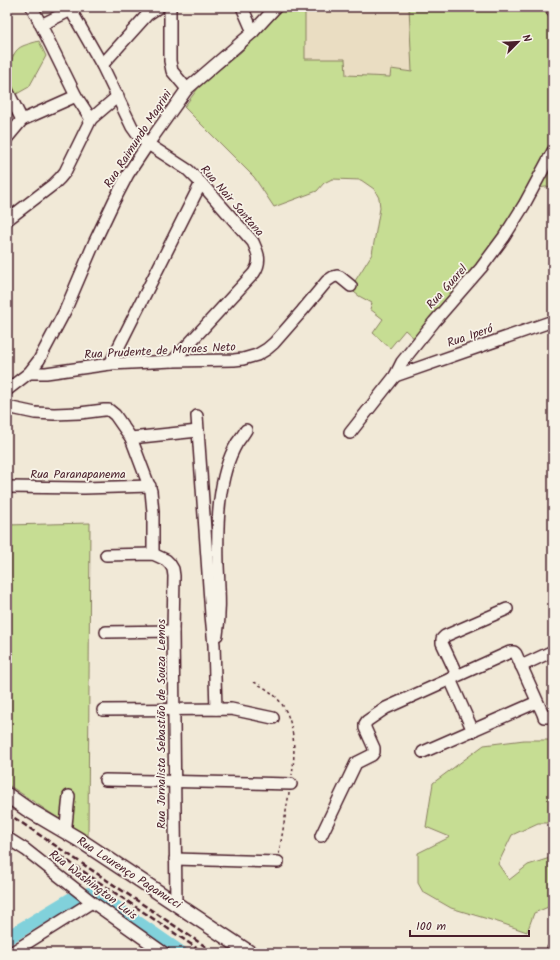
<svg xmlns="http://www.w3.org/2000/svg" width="560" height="960" font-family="Kalam,sans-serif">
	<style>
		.built { fill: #eaddc2 }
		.green { fill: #c6dd93; stroke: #887e5f }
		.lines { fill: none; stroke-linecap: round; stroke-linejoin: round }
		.river { stroke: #81d1db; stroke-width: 14 }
		.minor-casing { stroke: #4a1f2b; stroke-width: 14 }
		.major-casing { stroke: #4a1f2b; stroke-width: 17 }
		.path { stroke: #4a1f2b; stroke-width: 1.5; stroke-dasharray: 3 3; stroke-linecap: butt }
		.minor { stroke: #f7f3e8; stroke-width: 11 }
		.major { stroke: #f7f3e8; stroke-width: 14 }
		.rail { stroke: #4a1f2b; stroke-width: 2.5; stroke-dasharray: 6 3; stroke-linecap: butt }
		.labels { text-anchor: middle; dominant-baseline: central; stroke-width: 3.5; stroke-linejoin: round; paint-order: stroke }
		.street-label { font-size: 12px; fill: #4a1f2b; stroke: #f7f3e8 }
	</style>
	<rect width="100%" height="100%" fill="#f1e9d7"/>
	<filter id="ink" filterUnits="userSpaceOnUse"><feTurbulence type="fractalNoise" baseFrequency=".025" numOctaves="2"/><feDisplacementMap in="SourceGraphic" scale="8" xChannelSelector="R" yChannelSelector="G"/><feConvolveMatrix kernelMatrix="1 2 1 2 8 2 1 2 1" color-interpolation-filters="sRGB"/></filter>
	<g filter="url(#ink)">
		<!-- built -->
		<path class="built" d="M305,7H409L413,72L391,69V77L346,75L344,59H304Z"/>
		<!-- green -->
		<g class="green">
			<path d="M284,7H305V59H345L346,75L390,77L391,69L412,72L409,7H543L553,23V144L525,195L483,263L415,339L405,330L390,348L373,333L383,319L370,309L372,303L359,296L350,289L372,254L380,208L379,198L374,189L361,180L332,179L324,183L317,191L274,207L254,177L184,107L199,87L215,73L241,52L274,19Z"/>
			<path d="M39,41L46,56L29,87L13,96L7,83V68L9,67C16,46 18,47 39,41Z"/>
			<path d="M553,160V186L538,188Z"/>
			<path d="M90,523L88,838L7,784V525Z"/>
			<path d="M524,740H551L553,743V823H538L512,835L498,864L509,880L528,865L553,857V905L534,913L527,932L501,923L451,908L423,892L418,883V853L450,837L426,827L433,783L484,745Z"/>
		</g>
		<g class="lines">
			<!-- river -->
			<path class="river" d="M7,938L70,900L89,894L102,898L181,953"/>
			<defs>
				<g id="minor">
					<path d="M32,7L76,96L91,119"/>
					<path d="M69,7L102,65L132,127L137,134L148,144L188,170L201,183L253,242C258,253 262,261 254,273L173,361"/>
					<path d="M170,7V61L172,71L187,89"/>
					<path d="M242,7L253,32"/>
					<path d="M550,7L553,12"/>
					<path d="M41,25L71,10"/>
					<path d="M102,65L147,15L159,7"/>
					<path d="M7,90L22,120"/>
					<path d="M7,138L22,120L76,96"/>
					<path d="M7,220L54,184L60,178L65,172L91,119L118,96"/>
					<path d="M110,364L201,183"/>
					<path d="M29,373H46L110,364L173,361L234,360L243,359L257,355L267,349L274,343L302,311L327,281L333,277L337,276L340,277L351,286"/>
					<path d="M395,376L553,321"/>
					<path d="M7,390L29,373L39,360L47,345L65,311L95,241L114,201L128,174L148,144L187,89L253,32L276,7"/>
					<path d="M7,407L35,413L54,414L80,413L104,410H109L115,415L131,438L151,491L153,512V554"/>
					<path d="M197,416L211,615L214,645L216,709"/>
					<path d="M350,433L395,376L402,362L434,322L481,268L504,237L524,205L553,151"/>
					<path d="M131,438L198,431"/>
					<path d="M7,487L84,488L150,486"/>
					<path d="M106,555L153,554L166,560L170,564L173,569L174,576L173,631L176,904"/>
					<path d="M106,632L173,631"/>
					<path d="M217,635C221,611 219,589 218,565C217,527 217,477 237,443C240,439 243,435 246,430"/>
					<path d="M521,666L553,651"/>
					<path d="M457,675L442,643V639L445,636L507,609"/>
					<path d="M450,679L473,731"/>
					<path d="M103,710L231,709L273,718"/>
					<path d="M423,752L537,702"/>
					<path d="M105,780L291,784"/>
					<path d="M64,831L66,825L69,796"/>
					<path d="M321,836L356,763L372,755L374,752V748L365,728V724L367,721L386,708L510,652H514L516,654L543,714L544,717H547L553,714"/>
					<path d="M7,838L26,850L92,902L164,953"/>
					<path d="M175,859L278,862"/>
					<path d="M11,953L92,902"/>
				</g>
				<path id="major" d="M7,795L27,809L78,839L250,953"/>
			</defs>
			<!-- minor casing -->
			<use href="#minor" class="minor-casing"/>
			<!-- major casing -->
			<use href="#major" class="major-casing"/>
			<!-- path -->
			<g class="path">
				<path d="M254,682C261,686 269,690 275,696C295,715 296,749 292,775"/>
				<path d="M279,854L289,793"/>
				<path d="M543,953L553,939"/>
			</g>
			<!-- minor -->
			<use href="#minor" class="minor"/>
			<!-- major -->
			<use href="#major" class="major"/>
			<!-- rail -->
			<g class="rail">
				<path d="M7,813L215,953"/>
				<path d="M53,851L204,953"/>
			</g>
		</g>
	</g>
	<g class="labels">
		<!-- street labels -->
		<g class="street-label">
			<text transform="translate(138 139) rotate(-57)">Rua Raimundo Magrini</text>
			<text transform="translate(232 201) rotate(49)">Rua Nair Santana</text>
			<text transform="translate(447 287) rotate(-48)">Rua Guarel</text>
			<text transform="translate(470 336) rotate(-19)">Rua Iperó</text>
			<text transform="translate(160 351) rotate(-3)">Rua Prudente de Moraes Neto</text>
			<text x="78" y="474">Rua Paranapanema</text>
			<text transform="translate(161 724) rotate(-90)">Rua Jornalista Sebastião de Souza Lemos</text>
			<text transform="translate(129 873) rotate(33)">Rua Lourenço Paganucci</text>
			<text transform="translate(93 885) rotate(37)">Rua Washington Luis</text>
		</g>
	</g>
	<!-- margin -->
	<rect width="560" height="960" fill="none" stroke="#f7f3e8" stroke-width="24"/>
	<rect x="12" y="12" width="536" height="936" fill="none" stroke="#4a1f2b" stroke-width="1.5" filter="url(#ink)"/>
	<!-- north arrow -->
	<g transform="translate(518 42) rotate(66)" stroke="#f7f3e8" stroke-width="3" paint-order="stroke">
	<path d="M0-3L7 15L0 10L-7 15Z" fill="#4a1f2b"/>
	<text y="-6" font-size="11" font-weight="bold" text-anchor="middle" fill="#4a1f2b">N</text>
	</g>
	<!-- scale -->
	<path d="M410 930v6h119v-6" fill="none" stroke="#4a1f2b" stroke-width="2"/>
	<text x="416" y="930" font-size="12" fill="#4a1f2b" stroke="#f7f3e8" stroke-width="3" paint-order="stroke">100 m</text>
</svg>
